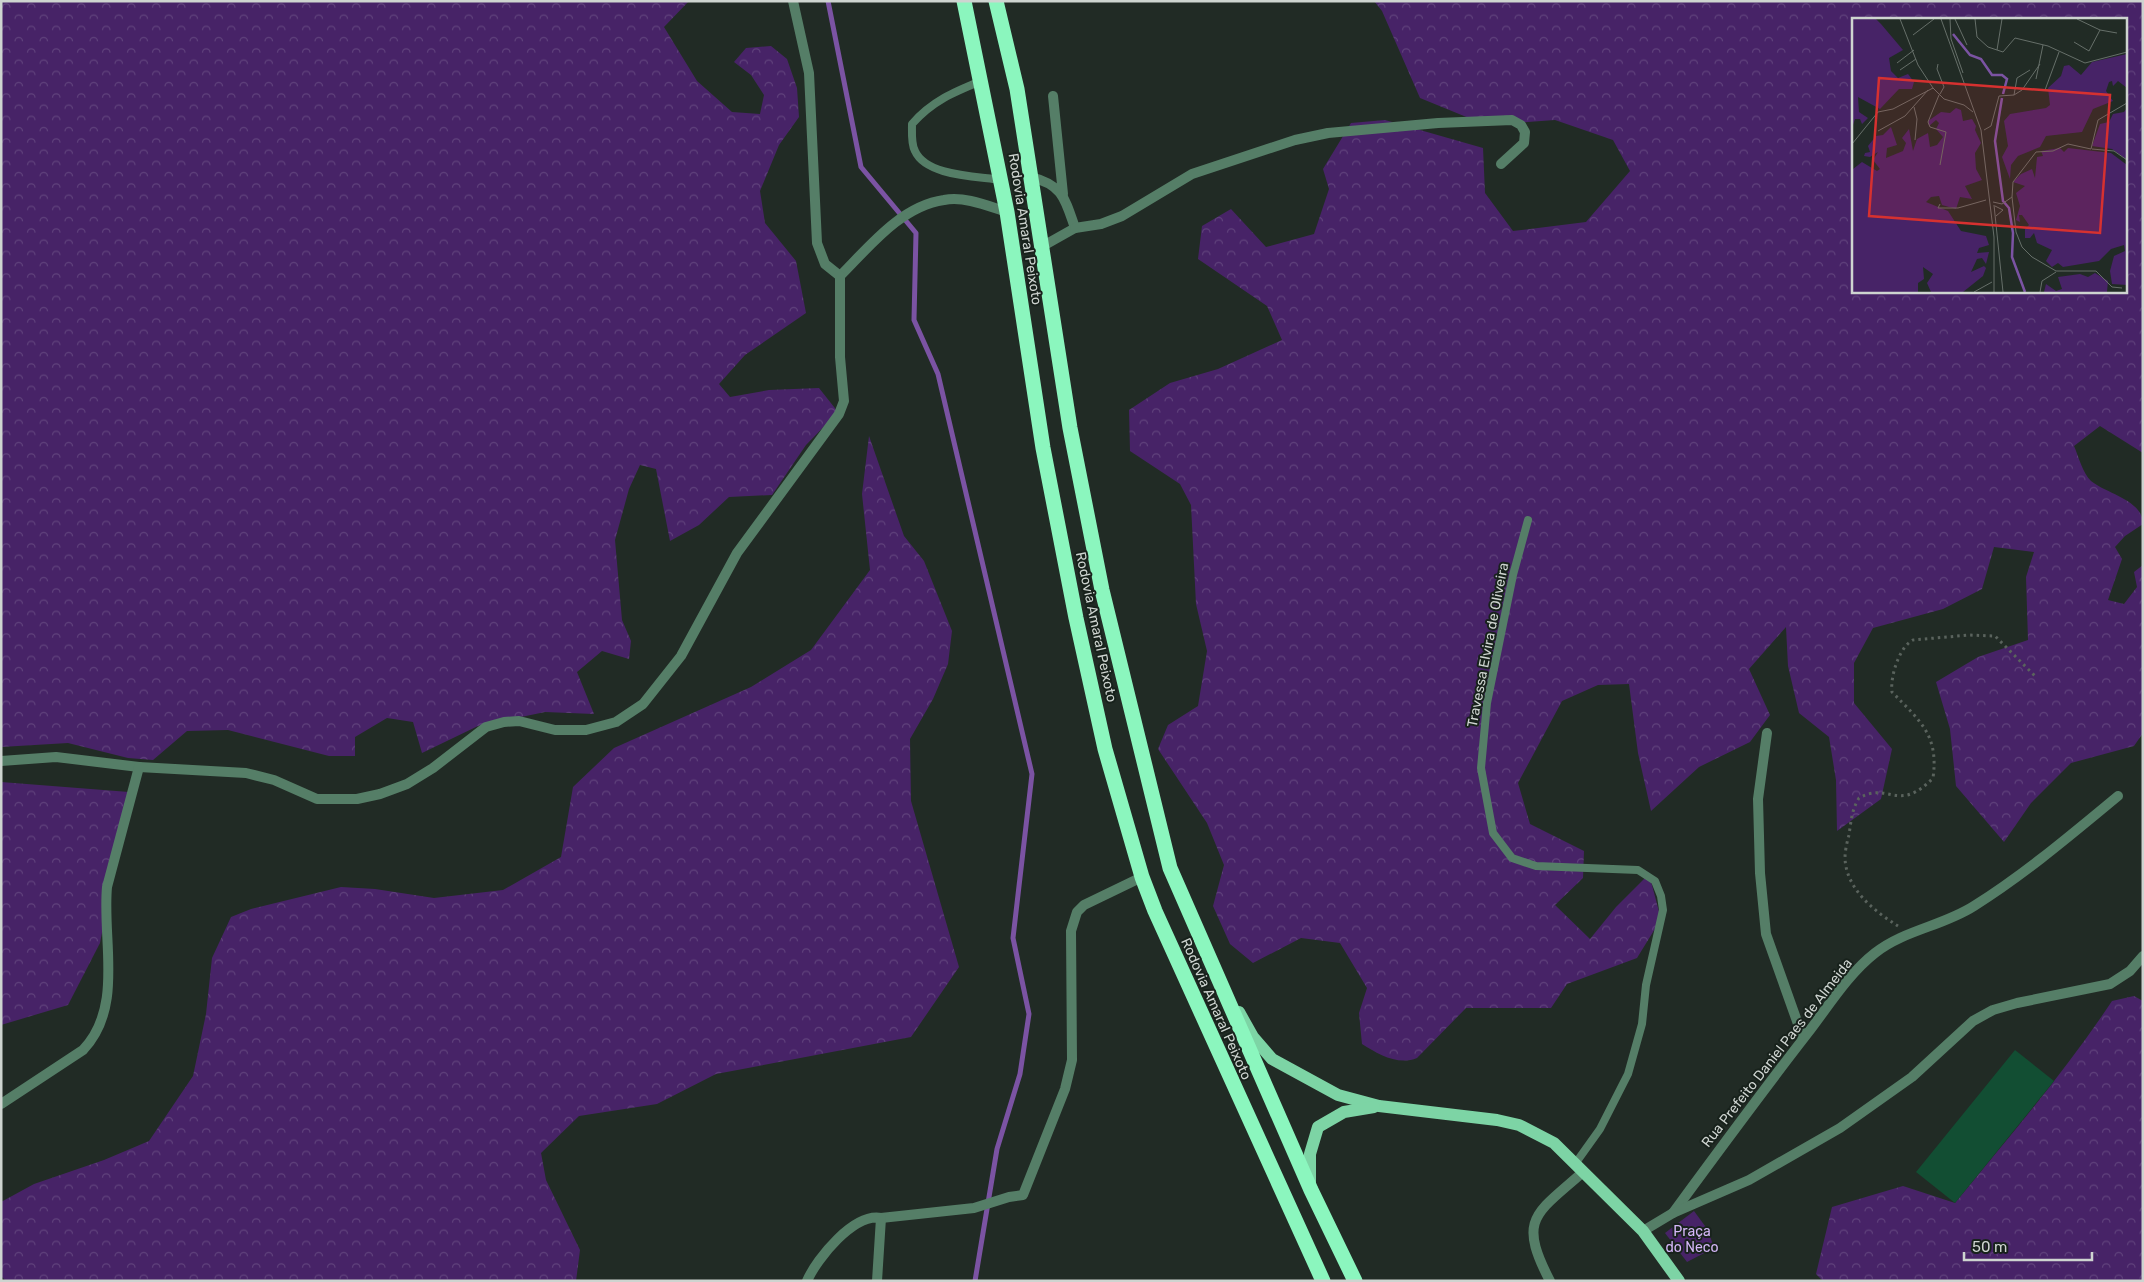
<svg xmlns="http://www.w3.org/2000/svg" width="2144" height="1282" font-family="Rubik,sans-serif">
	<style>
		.forest { fill: url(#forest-crowns); fill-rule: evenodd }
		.park { fill: #472367 }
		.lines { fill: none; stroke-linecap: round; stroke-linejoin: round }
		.stream { stroke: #7b53a3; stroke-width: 5 }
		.building { fill: #124e33 }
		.path { stroke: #5a635d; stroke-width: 3; stroke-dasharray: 2.5 4; stroke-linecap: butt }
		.lane { stroke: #557e67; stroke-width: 8 }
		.street { stroke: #557e67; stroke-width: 10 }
		.primary { stroke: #7dd4a5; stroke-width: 12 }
		.highway { stroke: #8bf6be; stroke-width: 15 }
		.labels { text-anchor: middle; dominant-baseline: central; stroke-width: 4; stroke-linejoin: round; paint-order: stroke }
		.street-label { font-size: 14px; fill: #ced4d0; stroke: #18221c }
		.park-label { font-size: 14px; fill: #d5b7f8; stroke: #18221c }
		.inset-river { fill: none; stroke: #7b53a3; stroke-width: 2.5 }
		.inset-road { fill: none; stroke: #666f69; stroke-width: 1 }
		.view { fill: #d63130; fill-opacity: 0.15; stroke: #d63130; stroke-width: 2.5 }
		.inset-edge { fill: none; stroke: #ced4d0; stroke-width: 2.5 }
	</style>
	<defs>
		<pattern id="forest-crowns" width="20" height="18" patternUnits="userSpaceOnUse" patternTransform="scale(1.25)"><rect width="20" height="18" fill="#472367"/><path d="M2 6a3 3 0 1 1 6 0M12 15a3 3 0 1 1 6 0" fill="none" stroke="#60427c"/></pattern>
	</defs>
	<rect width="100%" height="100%" fill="#212b25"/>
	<!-- forest -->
	<g class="forest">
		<path d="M1,1H689L664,27L697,81L732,112L760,114L764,95L751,75L734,62L746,48L771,46L787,59L797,88L799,117L779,145L760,191L765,223L796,261L806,313L745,355L719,384L730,397L769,390L819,388L838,412L806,445L772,495L729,497L699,525L670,541L656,469L640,465L629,489L615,540L622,620L631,641L629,659L602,651L577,672L594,714L545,712L478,726L422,753L413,722L387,718L355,737V756H329L228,730L187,731L153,760L128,758L68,743L1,747Z"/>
		<path d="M1374,1H2143V453L2100,426L2074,446C2078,455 2083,474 2091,481C2107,494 2143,500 2143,524L2125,536L2115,547L2122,559L2108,600L2124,604L2137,587L2134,572L2143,565V733L2134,746L2071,763L2031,803L2004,842L1956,786L1950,729L1936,682L1978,657L2028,640L2026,577L2034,552L1994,547L1982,589L1943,609L1873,628L1854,663V703L1892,749L1881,799L1837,831L1836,780L1829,737L1799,713L1788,666L1786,627L1749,669L1770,715L1750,742L1699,767L1651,811L1638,753L1629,684L1598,685L1562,701L1518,783L1530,824L1584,851L1583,878L1555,905L1590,939L1616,907L1649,874L1661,919L1637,958L1567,984L1551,1008H1466L1417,1058C1398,1066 1378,1054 1362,1044L1359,1013L1367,988L1340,943L1301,938L1253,963L1230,944L1213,906L1224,865L1207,823L1158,749L1168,725L1198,706L1207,651L1196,604L1191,505L1180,484L1130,451L1129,410L1170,383L1218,369L1282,340L1267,306L1198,259L1202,226L1231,209L1266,247L1314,234L1329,189L1323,169L1351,123L1385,120L1483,148L1485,193L1513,231L1586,222L1630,171L1613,140L1555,120L1486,125L1420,98L1382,11ZM1853,19H2125V291H1853Z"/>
		<path d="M869,436L904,536L924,561L952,631L948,664L933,699L910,739L911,801L959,967L911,1037L716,1074L657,1104L579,1116L541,1153L546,1180L580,1250L576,1281H6L1,1276V1202L34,1184L104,1160L149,1141L193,1076L206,1014L212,958L231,917L251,909L341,887L375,889L434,898L503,890L561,857L573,787L614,748L751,687L811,650L870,570L862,494Z"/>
		<path d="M1,782L129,792L100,943L68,1005L1,1025Z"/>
		<path d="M2134,996L2143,1001V1281H1823L1816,1274L1832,1207L1903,1186L1955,1203C2009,1137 2065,1072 2112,1001Z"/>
	</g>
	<!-- park -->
	<path class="park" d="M1694,1211L1708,1230L1714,1248L1687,1262L1665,1233Z"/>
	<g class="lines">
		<!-- stream -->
		<path class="stream" d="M828,1L861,167L916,233L914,320L938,374L1032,774L1013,938L1029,1014L1020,1074L997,1149L975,1281"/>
	</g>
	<!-- building -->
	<path class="building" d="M2015,1050L2054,1081L1955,1203L1916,1172Z"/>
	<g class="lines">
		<!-- path -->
		<path class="path" d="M1898,926C1874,911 1846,889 1845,858C1845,851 1847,842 1849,835C1851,821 1852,809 1859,798C1889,781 1898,814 1933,778C1939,735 1920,721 1892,692C1890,677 1899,647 1913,640L1969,635L1995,636L2036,677"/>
		<!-- lane -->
		<g class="lane">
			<path d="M981,81C954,92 932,101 912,124C912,132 911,144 915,151C926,176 976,176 1001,180"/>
			<path d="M1528,520L1513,575L1487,703L1481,768L1493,833L1512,858L1536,866L1638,870L1655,881L1661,896L1663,910L1646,985L1642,1024L1628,1074L1600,1129L1575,1164"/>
		</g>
		<!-- street -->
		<g class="street">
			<path d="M1053,96L1063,194"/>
			<path d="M1031,177C1063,185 1065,199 1075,228L1043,246"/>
			<path d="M1075,228L1101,224L1122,216L1192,174L1295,140L1328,133L1438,123L1512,120L1521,125L1525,132L1524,143L1501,164"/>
			<path d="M840,276C869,247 901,206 944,200C965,196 988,206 1007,212"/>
			<path d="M1767,733L1758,799L1760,873L1766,934L1803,1038"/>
			<path d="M1,761L56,757L139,767"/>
			<path d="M1,1104L83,1050C124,1007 102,941 107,887L139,767L246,773L274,780L317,799H357L380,794L407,784L433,768L486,727L504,722L519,721L555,730H586L616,722L643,704L681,656L737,553L839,414L844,401L840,357V276L825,264L817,243L809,73L793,1"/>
			<path d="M1673,1213C1717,1153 1761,1093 1807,1034C1828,1007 1848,974 1875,953C1904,930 1943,926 1974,906C2025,874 2072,834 2118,796"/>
			<path d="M881,1218L974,1208L1009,1197L1023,1195L1065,1089L1072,1060L1071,931L1077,912L1084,905L1142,877"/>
			<path d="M1643,1231L1673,1213L1749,1180L1840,1128L1912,1077L1973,1021L1993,1010L2017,1003L2110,984L2130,971L2143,956"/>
			<path d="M807,1281C817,1258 854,1213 881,1218L877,1281"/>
			<path d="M1550,1281C1517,1218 1536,1214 1583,1172"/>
		</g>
		<!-- primary -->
		<g class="primary">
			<path d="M1239,1012L1253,1037L1272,1059L1338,1095L1379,1106L1497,1120L1519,1125L1554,1143L1643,1231L1679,1281"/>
			<path d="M1310,1185V1154L1318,1127L1344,1112L1374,1107"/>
		</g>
		<!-- highway -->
		<g class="highway">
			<path d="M964,1L1007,212L1043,448L1076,618L1105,749L1142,877L1155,911L1323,1281"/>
			<path d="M996,1L1017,89L1070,428L1102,590L1170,868L1311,1190L1355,1281"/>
		</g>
	</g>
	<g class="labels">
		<!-- street labels -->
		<g class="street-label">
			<text transform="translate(1025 229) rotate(81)">Rodovia Amaral Peixoto</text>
			<text transform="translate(1096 627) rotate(78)">Rodovia Amaral Peixoto</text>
			<text transform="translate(1488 645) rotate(-79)">Travessa Elvira de Oliveira</text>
			<text transform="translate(1216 1009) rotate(66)">Rodovia Amaral Peixoto</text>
			<text transform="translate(1777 1053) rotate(-52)">Rua Prefeito Daniel Paes de Almeida</text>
		</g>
		<!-- park labels -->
		<g class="park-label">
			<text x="1692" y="1231">Praça<tspan x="1692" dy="16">do Neco</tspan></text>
		</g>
	</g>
	<!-- overview -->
	<g transform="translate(1852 18)">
		<rect width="275" height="275" fill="#212b25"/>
		<path d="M0,1H24L29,6L51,32L37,40L39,53L46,60L56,56L62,64L60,71H47L28,91L6,79L7,94L16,100L10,106L8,101H3L0,110ZM275,36V70L266,63L261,68L260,63L257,64L254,73L261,83L241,91L230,114L194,118L188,129L166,138L159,147L158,161L150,139L156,128L152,103L158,96L194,90L198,87L196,70L209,58L212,48L217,47L229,57L240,44ZM104,90L109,92L111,103L120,101L124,108L123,112L129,125L123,135L124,151L130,162L113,168L120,181L108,179L104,191L90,187L87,178L79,179L74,184L96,193L109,213L134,218L137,227L127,230L125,235L137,234L134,246L130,240L125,241L119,254L132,248L134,250L131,258L111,274H79L75,265L81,256L71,249L72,261L66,265V274H0L1,151L10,144L25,153L28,151L21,142L26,134L18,139L12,138L13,135L18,134L16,128L24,118L31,117L39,109L45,127L35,130L34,140L51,133L54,125L50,120L57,111L61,133L65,121L76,115L78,129L85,127L91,119L84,111L87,105L84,102L77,108L76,103L89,94L98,95ZM275,90V142L260,131L240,128L248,106L257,104L261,96L272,94ZM208,130L212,134L216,130L259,135L275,147V267L260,266L258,253L262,238L273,233L272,227L259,231L247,243L211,249L206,245L200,249L194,243L200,232L185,225L182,215L178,220H173V211L177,207L170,197H167L168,204L164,202L168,188L164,175L173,168L161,164L169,156L180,151L183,160L185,139L191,138L189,133ZM243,255L256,263L255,274H192L194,266L204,273L210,271L206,259L228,256L236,259Z" fill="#472367"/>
		<path class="inset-river" d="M101,16L118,37L129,41L140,57H150L155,61L151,76M150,80L143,123L151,183L157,190L161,215L160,239L173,274"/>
		<path class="inset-road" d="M48,1L66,47L81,70L92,81L112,87L121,94M89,1L129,112L142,219V274M98,1L99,21L111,55M103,1L115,27M123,1L125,19L136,29L151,34L163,20L196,28L233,45L275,34M225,1L248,12L265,15M61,17L82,1M222,24L237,33L248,12M145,32L150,1M45,45L62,32M86,46L85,51L92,69L88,76M48,52L64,41M178,52L165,60L162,77L170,72L188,46M184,61L191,27M193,72L207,34M87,77L76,104L78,109L94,114L88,147M62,89L65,101L63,122M132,112L139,108L147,78L162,77M26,113L53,98L76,72M0,126L26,94L41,91L81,70M240,131L262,133L275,142M141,184L150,186L160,179M88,186L86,190H106L134,182M142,187L151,274M143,188L151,192L144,198M270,270L260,269L244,253H204L180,239L170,229L164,214L160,179L161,164L184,134L201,133L216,126L239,131L246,102L275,85M122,274L140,264M188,274L190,263L204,254"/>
		<path class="view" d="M27,60L258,77L248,215L17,198Z"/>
		<rect width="275" height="275" class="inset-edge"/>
	</g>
	<!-- border -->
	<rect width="2144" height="1282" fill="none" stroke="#ced4d0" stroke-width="5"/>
	<!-- scale -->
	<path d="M1964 1252v8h128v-8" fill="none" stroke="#ced4d0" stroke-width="2.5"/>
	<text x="1972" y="1252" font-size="15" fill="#ced4d0" stroke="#18221c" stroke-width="4" paint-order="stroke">50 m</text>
</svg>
